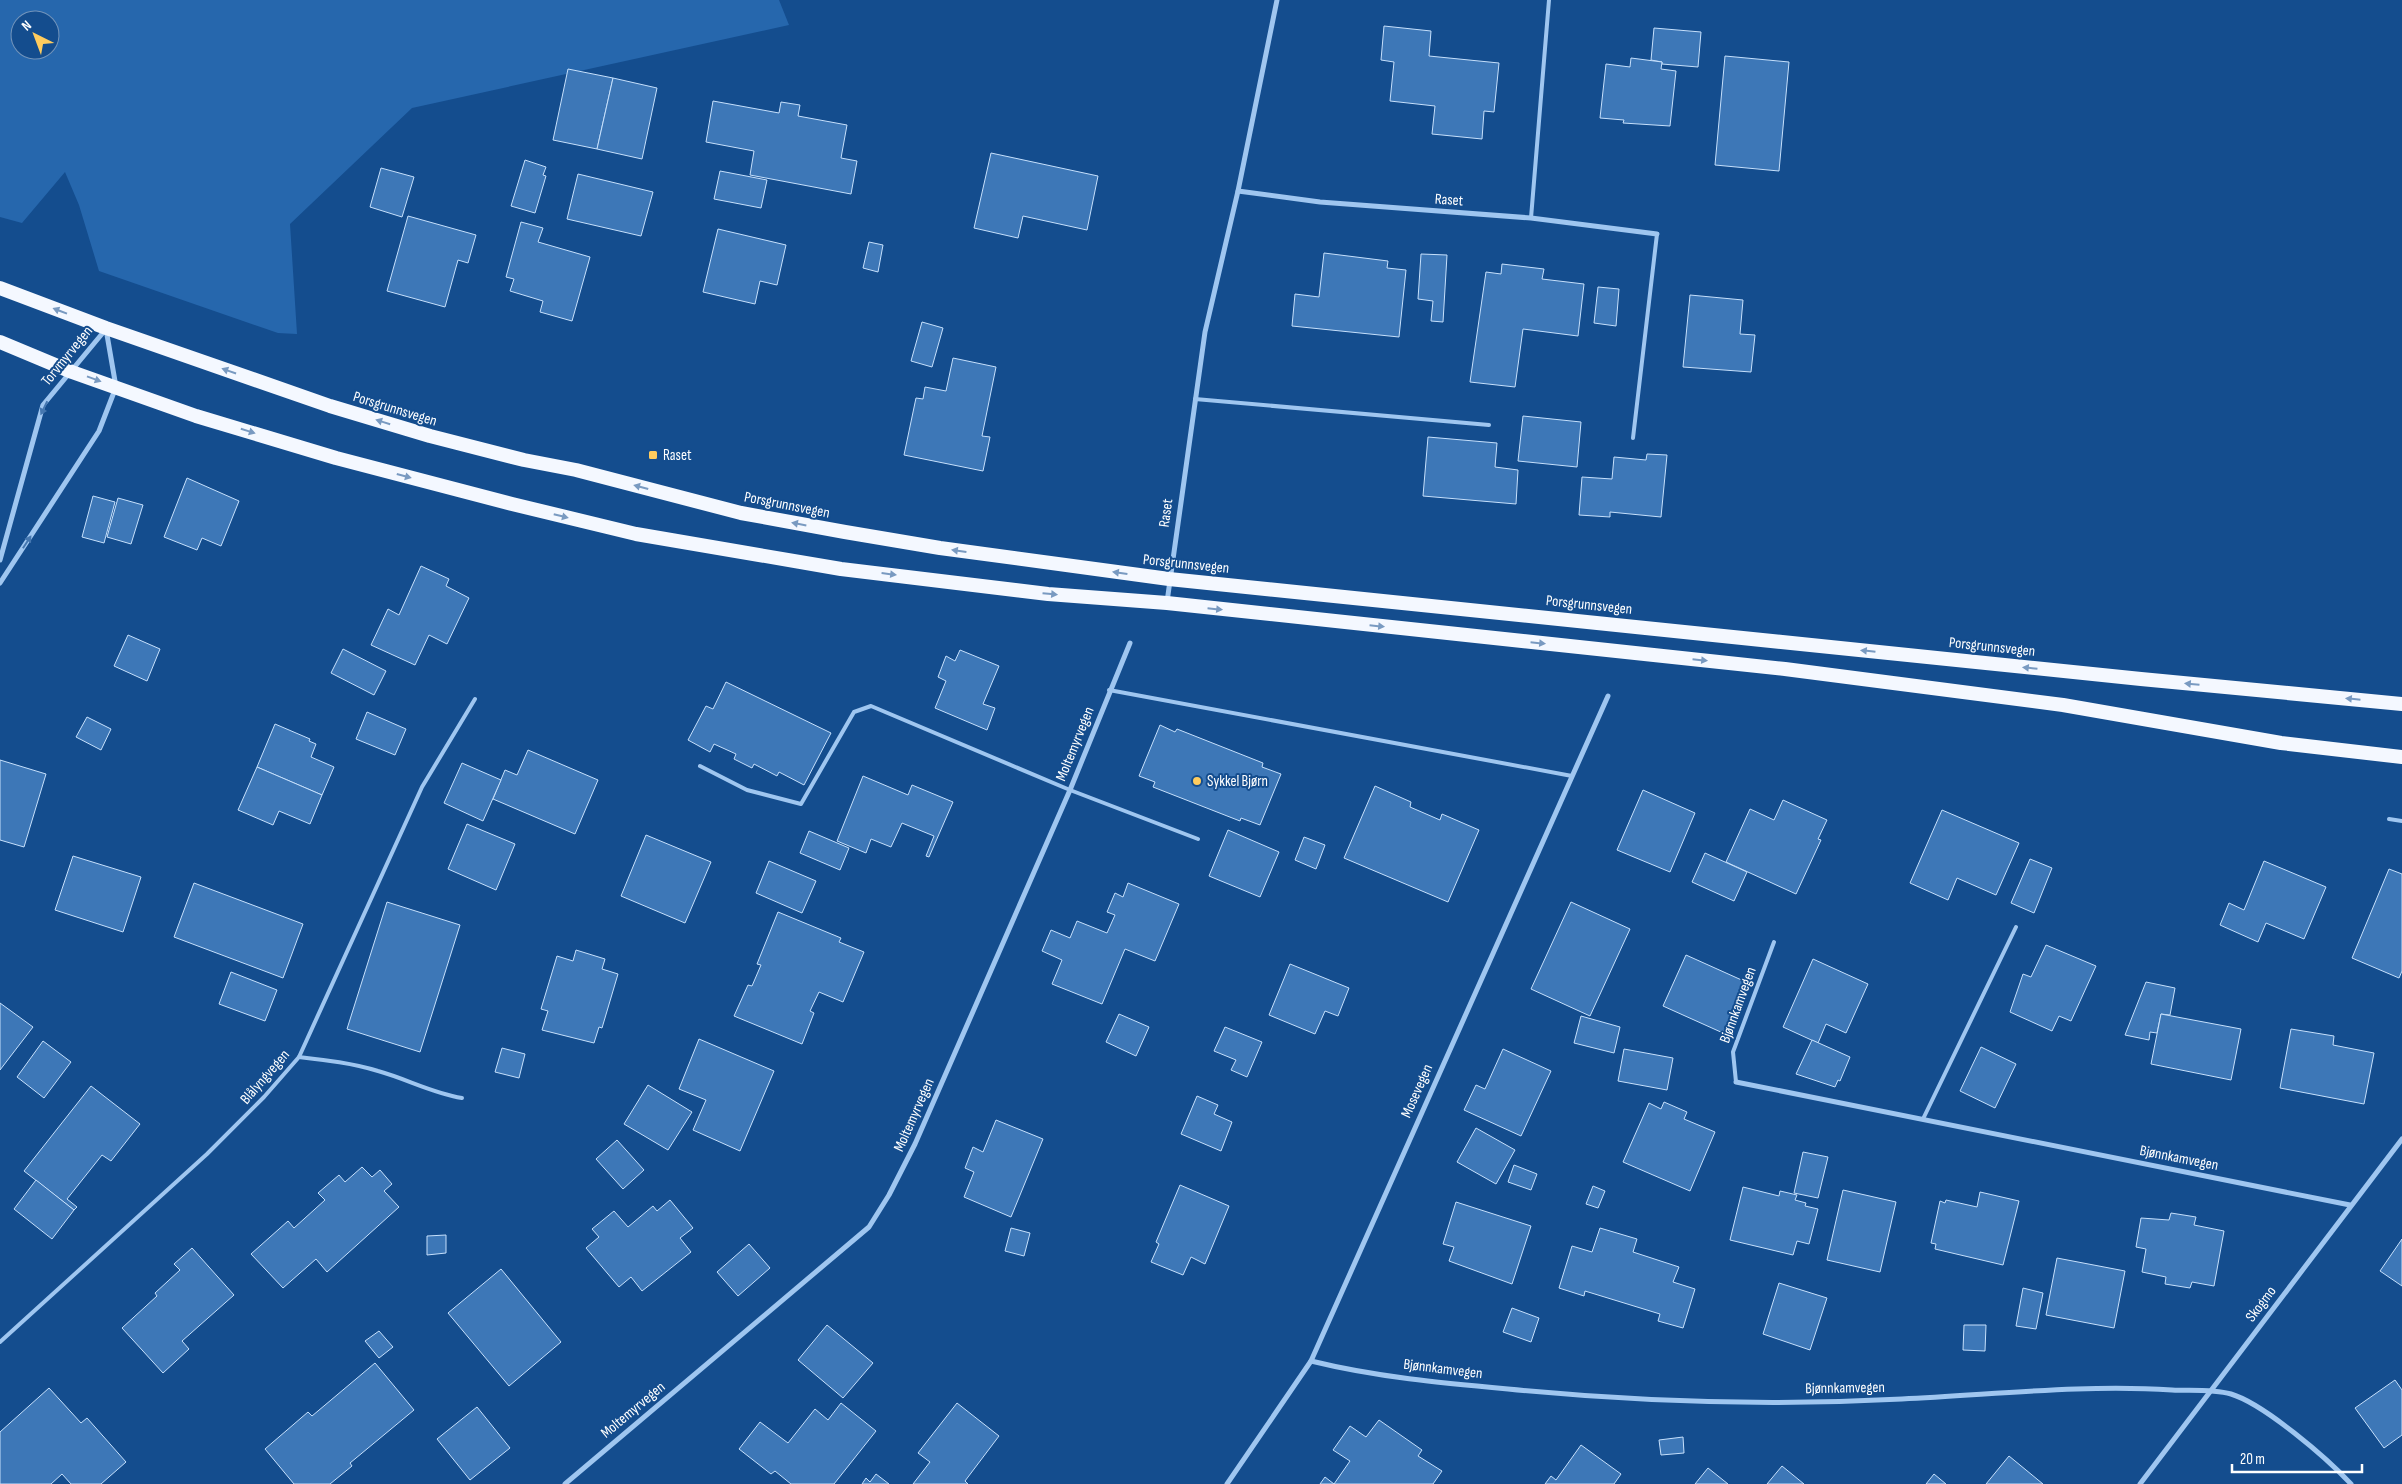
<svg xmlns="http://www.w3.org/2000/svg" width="2402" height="1484" font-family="'Sofia Sans Condensed',sans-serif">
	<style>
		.green { fill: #2667ad; fill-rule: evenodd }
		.building { fill: #3d77b7; stroke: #c6e0fc }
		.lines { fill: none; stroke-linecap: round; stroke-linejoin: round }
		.service { stroke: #9fc6f0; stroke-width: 4 }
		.minor { stroke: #9fc6f0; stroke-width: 5 }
		.trunk { stroke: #f4f8ff; stroke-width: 14 }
		.oneway { fill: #799ac1 }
		.oneway2 { fill: #4577b0 }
		.poi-dot { fill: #ffcc5e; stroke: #144d8e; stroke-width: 2 }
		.labels { text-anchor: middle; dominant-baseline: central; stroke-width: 4; stroke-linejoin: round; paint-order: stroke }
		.street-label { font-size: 15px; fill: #fff; stroke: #144d8e }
		.poi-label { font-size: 15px; fill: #fff; stroke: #144d8e; text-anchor: start }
	</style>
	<rect width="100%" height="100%" fill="#144d8e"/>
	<!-- green -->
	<path class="green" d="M0,0H779L789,25L412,108L290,224L297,334L278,333L99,271L79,205L65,172L22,223L0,217ZM20,20H50V50H20Z"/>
	<!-- building -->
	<g class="building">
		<path d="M1384,26L1431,31L1429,56L1499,63L1494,112L1484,111L1482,139L1432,134L1435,106L1390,101L1394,62L1381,60Z"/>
		<path d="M1654,28L1701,32L1698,67L1662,64V62L1651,60Z"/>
		<path d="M1725,56L1789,62L1779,171L1715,165Z"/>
		<path d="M1631,58L1662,62L1661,69L1676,71L1670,126L1623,123L1624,120L1600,118L1606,64L1630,67Z"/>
		<path d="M568,69L613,78L597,149L553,140Z"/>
		<path d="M613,78L657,88L642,159L597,149Z"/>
		<path d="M713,101L779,113L781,102L800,105L798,116L847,125L841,158L857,161L851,194L750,175L754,151L706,142Z"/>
		<path d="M991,153L1098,176L1087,230L1023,216L1018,238L974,228Z"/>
		<path d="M525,160L546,167L543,175L546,176L535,213L511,206Z"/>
		<path d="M381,168L414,177L402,217L370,207Z"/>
		<path d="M720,171L767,180L761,208L714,199Z"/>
		<path d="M578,174L653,192L641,236L567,219Z"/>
		<path d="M408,216L476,235L468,263L458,260L445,307L387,291Z"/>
		<path d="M521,222L543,228L538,242L590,257L572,321L540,312L543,301L510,291L514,279L506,277Z"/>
		<path d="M718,229L786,245L777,285L760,281L755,304L703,292Z"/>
		<path d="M869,242L883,245L878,272L863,268Z"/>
		<path d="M1324,253L1388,261L1387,268L1406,270L1399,337L1292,326L1295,294L1319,297Z"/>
		<path d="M1421,254L1447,255L1443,322L1431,321L1433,301L1418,299Z"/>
		<path d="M1502,264L1544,269L1542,279L1584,284L1578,336L1523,329L1515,387L1470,382L1486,272L1501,274Z"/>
		<path d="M1598,287L1619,289L1616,326L1594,323Z"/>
		<path d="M1690,295L1743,300L1740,334L1755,335L1751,372L1683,367Z"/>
		<path d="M922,322L943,328L932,367L911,361Z"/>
		<path d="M953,358L996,367L982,436L990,437L983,471L904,455L916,398L923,399L925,387L946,391Z"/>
		<path d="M1523,416L1581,422L1577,467L1518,461Z"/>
		<path d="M1428,437L1497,443L1495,467L1518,470L1516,504L1423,496Z"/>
		<path d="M1647,454L1667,455L1661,517L1610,512V517L1579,515L1582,477L1612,479L1614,457L1646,460Z"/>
		<path d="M187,478L239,501L221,546L202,538L197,550L164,537Z"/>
		<path d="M93,496L115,502L104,543L82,537Z"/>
		<path d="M118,498L143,505L131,544L107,537Z"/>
		<path d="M421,566L449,579L446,586L469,598L447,644L429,635L415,665L371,645L388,609L399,615Z"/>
		<path d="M128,635L160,649L147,681L114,666Z"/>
		<path d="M343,649L386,671L374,695L331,673Z"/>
		<path d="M960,650L999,666L983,704L995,708L987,730L935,708L946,681L938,677L946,656L955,661Z"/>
		<path d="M726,682L831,733L804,785L779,772L777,776L754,764L752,768L734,759L736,754L714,744L710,752L688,740L706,706L713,709Z"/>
		<path d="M367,712L406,729L395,755L356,739Z"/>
		<path d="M87,717L111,729L101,750L76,737Z"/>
		<path d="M275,724L310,739L309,741L316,744L311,757L334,767L322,795L257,767Z"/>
		<path d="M1160,725L1175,732L1177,729L1263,763L1262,767L1281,774L1260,825L1241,818L1240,821L1153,787L1155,782L1139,776Z"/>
		<path d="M528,750L598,780L575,834L493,799L505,770L517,775Z"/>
		<path d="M0,760L46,774L24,847L0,840Z"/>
		<path d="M462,763L501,780L483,821L444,803Z"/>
		<path d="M257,767L322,795L310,824L279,811L273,825L238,810Z"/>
		<path d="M863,776L908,795L912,785L953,802L929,857L926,856L934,836L902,823L891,847L871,839L866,853L837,841Z"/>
		<path d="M1375,786L1411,802L1410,807L1440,820L1442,814L1479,830L1448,902L1344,858Z"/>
		<path d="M1643,790L1695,813L1670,872L1617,850Z"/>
		<path d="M1783,800L1827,820L1818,839L1821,840L1796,894L1726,862L1750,809L1774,820Z"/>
		<path d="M1942,810L2019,843L1996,895L1957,878L1948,900L1910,883Z"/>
		<path d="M467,824L515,844L496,890L448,869Z"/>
		<path d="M1228,830L1279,852L1260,897L1209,876Z"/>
		<path d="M809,831L849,848L840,870L800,853Z"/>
		<path d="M646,835L711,862L685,923L621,896Z"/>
		<path d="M1304,837L1325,845L1316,869L1295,860Z"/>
		<path d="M1705,853L1747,872L1734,901L1692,882Z"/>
		<path d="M73,856L141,877L123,932L55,910Z"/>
		<path d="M2030,859L2052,868L2034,913L2011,903Z"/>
		<path d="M769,861L816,881L802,913L756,893Z"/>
		<path d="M2264,861L2326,887L2304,939L2266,923L2258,942L2220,925L2229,903L2244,910Z"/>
		<path d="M2389,869L2402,874V971L2399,978L2352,958Z"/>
		<path d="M194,883L303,924L283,978L174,937Z"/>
		<path d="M1128,883L1179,904L1155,961L1125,949L1102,1004L1052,984L1062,960L1042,951L1051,930L1070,938L1077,921L1107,933L1115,915L1107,912L1115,893L1123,897Z"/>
		<path d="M387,902L460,925L420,1052L347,1029Z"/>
		<path d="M1571,902L1630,929L1590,1016L1531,989Z"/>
		<path d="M778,912L841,938L839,942L864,952L843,1002L819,992L810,1011L814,1013L802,1044L734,1016L748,985L752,986L761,965L757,964Z"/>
		<path d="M2046,945L2096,966L2071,1021L2059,1016L2052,1031L2010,1012L2023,974L2031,977Z"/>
		<path d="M576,950L605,959L602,969L618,974L602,1028L599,1027L594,1043L542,1030L548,1011L541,1009L557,956L573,961Z"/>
		<path d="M1686,955L1746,982L1723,1033L1663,1006Z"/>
		<path d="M1813,959L1868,984L1846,1033L1826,1024L1818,1043L1783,1027Z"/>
		<path d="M1290,964L1349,988L1338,1016L1325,1011L1315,1034L1269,1015Z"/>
		<path d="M231,972L277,990L265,1021L219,1004Z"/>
		<path d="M2146,982L2175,988L2170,1015L2161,1014L2157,1033L2150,1032L2149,1040L2125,1035Z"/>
		<path d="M0,1003L33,1027L0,1070Z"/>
		<path d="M1119,1014L1149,1027L1136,1056L1106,1042Z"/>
		<path d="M2161,1014L2241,1029L2231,1080L2151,1064Z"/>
		<path d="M1581,1016L1620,1027L1614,1053L1574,1043Z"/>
		<path d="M1225,1027L1262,1042L1247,1077L1231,1070L1236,1060L1214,1051Z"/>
		<path d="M2291,1029L2334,1036L2333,1045L2374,1053L2364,1104L2280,1088Z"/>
		<path d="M699,1039L774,1071L740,1151L693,1130L706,1100L679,1089Z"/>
		<path d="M1812,1040L1850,1057L1840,1081L1838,1080L1835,1087L1796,1074Z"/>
		<path d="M43,1041L71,1062L44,1098L17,1077Z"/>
		<path d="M1981,1047L2016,1064L1995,1108L1960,1091Z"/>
		<path d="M502,1048L525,1054L519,1078L495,1072Z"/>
		<path d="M1503,1049L1551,1071L1521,1136L1464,1110L1476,1085L1485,1089Z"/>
		<path d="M1624,1049L1673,1058L1667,1090L1618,1081Z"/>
		<path d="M648,1085L692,1112L668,1150L624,1124Z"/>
		<path d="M91,1086L140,1124L111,1161L102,1155L67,1199L77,1207L74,1210L24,1171Z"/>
		<path d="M1197,1096L1218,1105L1214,1114L1232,1122L1221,1151L1181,1134Z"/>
		<path d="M1664,1102L1687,1112L1684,1119L1715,1132L1690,1191L1623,1162L1649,1103L1661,1109Z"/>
		<path d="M996,1120L1043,1139L1011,1217L964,1197L974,1172L965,1168L973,1147L983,1152Z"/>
		<path d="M1476,1128L1515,1150L1496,1184L1457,1162Z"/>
		<path d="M617,1140L644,1170L623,1189L596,1159Z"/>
		<path d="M1803,1152L1828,1157L1818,1198L1794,1193Z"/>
		<path d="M1514,1165L1537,1174L1531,1190L1508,1182Z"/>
		<path d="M362,1167L372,1177L380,1170L392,1184L384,1191L399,1207L327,1272L316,1259L283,1288L251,1254L288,1221L294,1228L325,1200L318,1193L339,1175L345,1182Z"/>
		<path d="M36,1180L74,1210L52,1239L14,1209Z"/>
		<path d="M1180,1185L1229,1206L1205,1264L1191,1257L1183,1275L1151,1262L1159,1244L1156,1242Z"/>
		<path d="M1593,1186L1605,1191L1598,1208L1586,1204Z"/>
		<path d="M1743,1187L1779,1196L1780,1191L1797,1195L1795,1200L1806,1203L1805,1206L1818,1209L1809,1244L1797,1241L1793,1255L1730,1240Z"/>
		<path d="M1843,1190L1896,1202L1880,1272L1827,1260Z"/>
		<path d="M1980,1192L2019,1201L2003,1265L1935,1249L1936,1244L1931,1243L1940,1201L1945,1203L1946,1200L1977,1207Z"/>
		<path d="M670,1200L693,1228L680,1238L691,1252L642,1291L631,1277L619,1287L586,1248L599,1237L592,1229L614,1211L628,1227L653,1206L657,1211Z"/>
		<path d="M1456,1202L1531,1226L1512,1284L1449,1261L1454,1247L1443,1244Z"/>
		<path d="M2171,1213L2196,1217L2194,1225L2224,1231L2214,1286L2192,1282L2190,1288L2165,1284L2166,1277L2142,1272L2146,1249L2136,1247L2141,1218L2169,1220Z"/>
		<path d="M1011,1228L1030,1233L1024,1256L1005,1251Z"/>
		<path d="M1600,1228L1637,1239L1633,1252L1679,1267L1673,1282L1695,1289L1683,1328L1658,1321L1660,1314L1585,1291L1584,1296L1559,1288L1572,1246L1592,1252Z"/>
		<path d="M446,1235V1253L427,1255V1236Z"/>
		<path d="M2402,1239V1286L2380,1271Z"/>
		<path d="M749,1244L770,1268L738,1296L717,1272Z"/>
		<path d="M192,1248L234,1295L182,1341L189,1349L163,1373L122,1328L157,1296L155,1293L180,1270L174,1264Z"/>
		<path d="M2057,1258L2125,1271L2114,1328L2046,1315Z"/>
		<path d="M501,1269L561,1342L509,1386L448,1313Z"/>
		<path d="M1779,1283L1827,1298L1810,1350L1763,1334Z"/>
		<path d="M2023,1288L2043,1293L2036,1329L2016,1326Z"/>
		<path d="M1512,1308L1539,1318L1531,1342L1503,1332Z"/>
		<path d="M827,1325L873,1363L843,1398L798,1360Z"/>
		<path d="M1964,1325H1986L1985,1351L1963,1350Z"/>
		<path d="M379,1331L393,1347L379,1358L365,1341Z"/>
		<path d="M375,1363L414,1410L350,1463L352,1466L330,1484H294L265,1449L308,1412L312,1416Z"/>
		<path d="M2395,1380L2402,1390V1435L2384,1448L2355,1408Z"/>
		<path d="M49,1388L81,1423L87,1418L126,1462L101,1484H71L62,1474L51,1484H0V1432Z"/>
		<path d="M841,1403L876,1431L834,1484H791L775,1471L771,1474L739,1449L760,1422L788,1443L815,1409L828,1420Z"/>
		<path d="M957,1403L999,1436L965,1481L968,1484H913L930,1462L918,1453Z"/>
		<path d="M477,1407L510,1448L470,1480L437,1439Z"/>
		<path d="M1379,1420L1422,1450L1418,1456L1442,1471L1433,1484H1320L1325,1477L1334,1484L1350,1461L1333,1450L1350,1426L1366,1437Z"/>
		<path d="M1683,1437L1684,1453L1661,1455L1659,1440Z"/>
		<path d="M1581,1445L1621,1474L1614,1484H1545L1551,1476L1556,1480Z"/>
		<path d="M2009,1456L2043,1484H1986Z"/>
		<path d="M1782,1466L1804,1484H1767Z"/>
		<path d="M1708,1468L1728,1484H1695Z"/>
		<path d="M876,1474L889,1484H862L866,1478L870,1482Z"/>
		<path d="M1934,1474L1946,1484H1926Z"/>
	</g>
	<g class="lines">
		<!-- service -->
		<g class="service">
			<path d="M1531,218L1549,0"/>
			<path d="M1195,399L1489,425"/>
			<path d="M1633,438L1657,234"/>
			<path d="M1109,690L1572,776"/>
			<path d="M700,766L747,790L801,804L854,712L871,706L1070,790L1198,839"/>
			<path d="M2389,819L2402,821"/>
			<path d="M299,1057C325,1060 352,1063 378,1071C407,1079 432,1093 462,1098"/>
			<path d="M1736,1082L1733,1052L1774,942"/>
			<path d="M1923,1119L2016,927"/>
			<path d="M0,1342L207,1154L264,1097L299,1057L422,787L475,699"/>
		</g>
		<!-- minor -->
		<g class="minor">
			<path d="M1238,191L1320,202L1531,218L1657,234"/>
			<path d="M0,560L43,405L106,329"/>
			<path d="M0,583L99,431L116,387L106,329"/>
			<path d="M1167,602L1205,332L1238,191L1277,0"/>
			<path d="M1736,1082L2350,1205"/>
			<path d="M1311,1361C1376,1377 1442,1383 1508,1389C1639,1402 1770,1406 1902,1399C1992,1395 2082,1384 2172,1390C2190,1391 2212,1389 2231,1394C2264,1404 2327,1458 2351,1484"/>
			<path d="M565,1484L869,1227L889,1195L915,1144L1070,790L1130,643"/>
			<path d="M1227,1484L1311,1361L1608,696"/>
			<path d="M2140,1484L2402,1139"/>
		</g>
		<!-- trunk -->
		<g class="trunk">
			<path d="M0,288L106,328L330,406L430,436L524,460L576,470L741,513L845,532L940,548L1169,579L2141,679L2402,704"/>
			<path d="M0,342L72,372L196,416L336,458L512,504L636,534L841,569L1048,594L1167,603L1785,669L2063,705L2281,743L2402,757"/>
		</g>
	</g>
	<!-- one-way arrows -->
	<defs><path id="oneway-solid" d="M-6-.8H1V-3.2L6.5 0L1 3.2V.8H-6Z" transform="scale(1.25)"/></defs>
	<g class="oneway">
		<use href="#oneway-solid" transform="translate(60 311) rotate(-159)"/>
		<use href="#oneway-solid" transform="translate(229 371) rotate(-161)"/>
		<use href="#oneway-solid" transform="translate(94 379) rotate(20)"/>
		<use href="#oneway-solid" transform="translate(383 422) rotate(-163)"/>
		<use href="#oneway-solid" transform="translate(248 431) rotate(17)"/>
		<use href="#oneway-solid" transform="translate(404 476) rotate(15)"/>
		<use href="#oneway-solid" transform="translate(641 487) rotate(-165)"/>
		<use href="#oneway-solid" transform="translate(561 516) rotate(14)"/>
		<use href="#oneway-solid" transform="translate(799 524) rotate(-169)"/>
		<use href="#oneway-solid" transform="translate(959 551) rotate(-172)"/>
		<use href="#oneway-solid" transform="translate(1120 573) rotate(-172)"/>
		<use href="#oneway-solid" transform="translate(889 574) rotate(7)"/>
		<use href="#oneway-solid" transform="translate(1050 594) rotate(5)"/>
		<use href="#oneway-solid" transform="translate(1215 609) rotate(6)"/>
		<use href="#oneway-solid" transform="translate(1377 626) rotate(6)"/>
		<use href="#oneway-solid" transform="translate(1538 643) rotate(6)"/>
		<use href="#oneway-solid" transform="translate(1868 651) rotate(-174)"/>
		<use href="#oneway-solid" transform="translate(1700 660) rotate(6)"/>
		<use href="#oneway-solid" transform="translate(2030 668) rotate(-174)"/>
		<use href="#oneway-solid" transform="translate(2192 684) rotate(-175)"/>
		<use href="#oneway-solid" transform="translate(2353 699) rotate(-174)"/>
	</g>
	<g class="oneway2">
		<use href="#oneway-solid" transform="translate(44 408) rotate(116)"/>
		<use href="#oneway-solid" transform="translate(27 542) rotate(-57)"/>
	</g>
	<!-- markers -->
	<g class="poi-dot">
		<rect x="648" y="450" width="10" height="10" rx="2.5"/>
		<circle cx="1197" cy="781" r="5"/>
	</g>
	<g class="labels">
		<!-- street labels -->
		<g class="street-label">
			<text transform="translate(1449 200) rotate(4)">Raset</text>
			<text transform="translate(67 356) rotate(-51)">Torvmyrvegen</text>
			<text transform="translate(395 409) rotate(17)">Porsgrunnsvegen</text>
			<text transform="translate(787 505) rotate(11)">Porsgrunnsvegen</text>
			<text transform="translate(1166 513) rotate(-82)">Raset</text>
			<text transform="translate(1186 564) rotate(6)">Porsgrunnsvegen</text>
			<text transform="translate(1589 605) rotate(6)">Porsgrunnsvegen</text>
			<text transform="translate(1992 647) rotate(6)">Porsgrunnsvegen</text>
			<text transform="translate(1075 744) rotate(-68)">Moltemyrvegen</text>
			<text transform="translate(1738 1005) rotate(-70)">Bjønnkamvegen</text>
			<text transform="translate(265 1077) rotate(-49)">Blålyngvegen</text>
			<text transform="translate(1417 1091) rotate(-66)">Mosevegen</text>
			<text transform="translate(914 1115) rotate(-66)">Moltemyrvegen</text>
			<text transform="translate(2179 1158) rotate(11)">Bjønnkamvegen</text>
			<text transform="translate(2261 1304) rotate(-53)">Skogmo</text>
			<text transform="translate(1443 1369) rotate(7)">Bjønnkamvegen</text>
			<text transform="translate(1845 1388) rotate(-1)">Bjønnkamvegen</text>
			<text transform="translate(633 1410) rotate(-40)">Moltemyrvegen</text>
		</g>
		<!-- poi labels -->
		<g class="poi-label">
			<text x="663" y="455">Raset</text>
			<text x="1207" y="781">Sykkel Bjørn</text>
		</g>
	</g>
	<!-- north arrow -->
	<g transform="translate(35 35) rotate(318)"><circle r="24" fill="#144d8e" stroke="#7294bb"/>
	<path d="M0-4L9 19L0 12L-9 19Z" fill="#ffcc5e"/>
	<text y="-8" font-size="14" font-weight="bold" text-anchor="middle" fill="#ffffff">N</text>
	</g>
	<!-- scale -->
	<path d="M2232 1464v8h130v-8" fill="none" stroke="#ffffff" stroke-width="2.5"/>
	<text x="2240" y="1464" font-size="15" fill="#ffffff" stroke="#144d8e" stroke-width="4" paint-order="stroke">20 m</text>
</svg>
